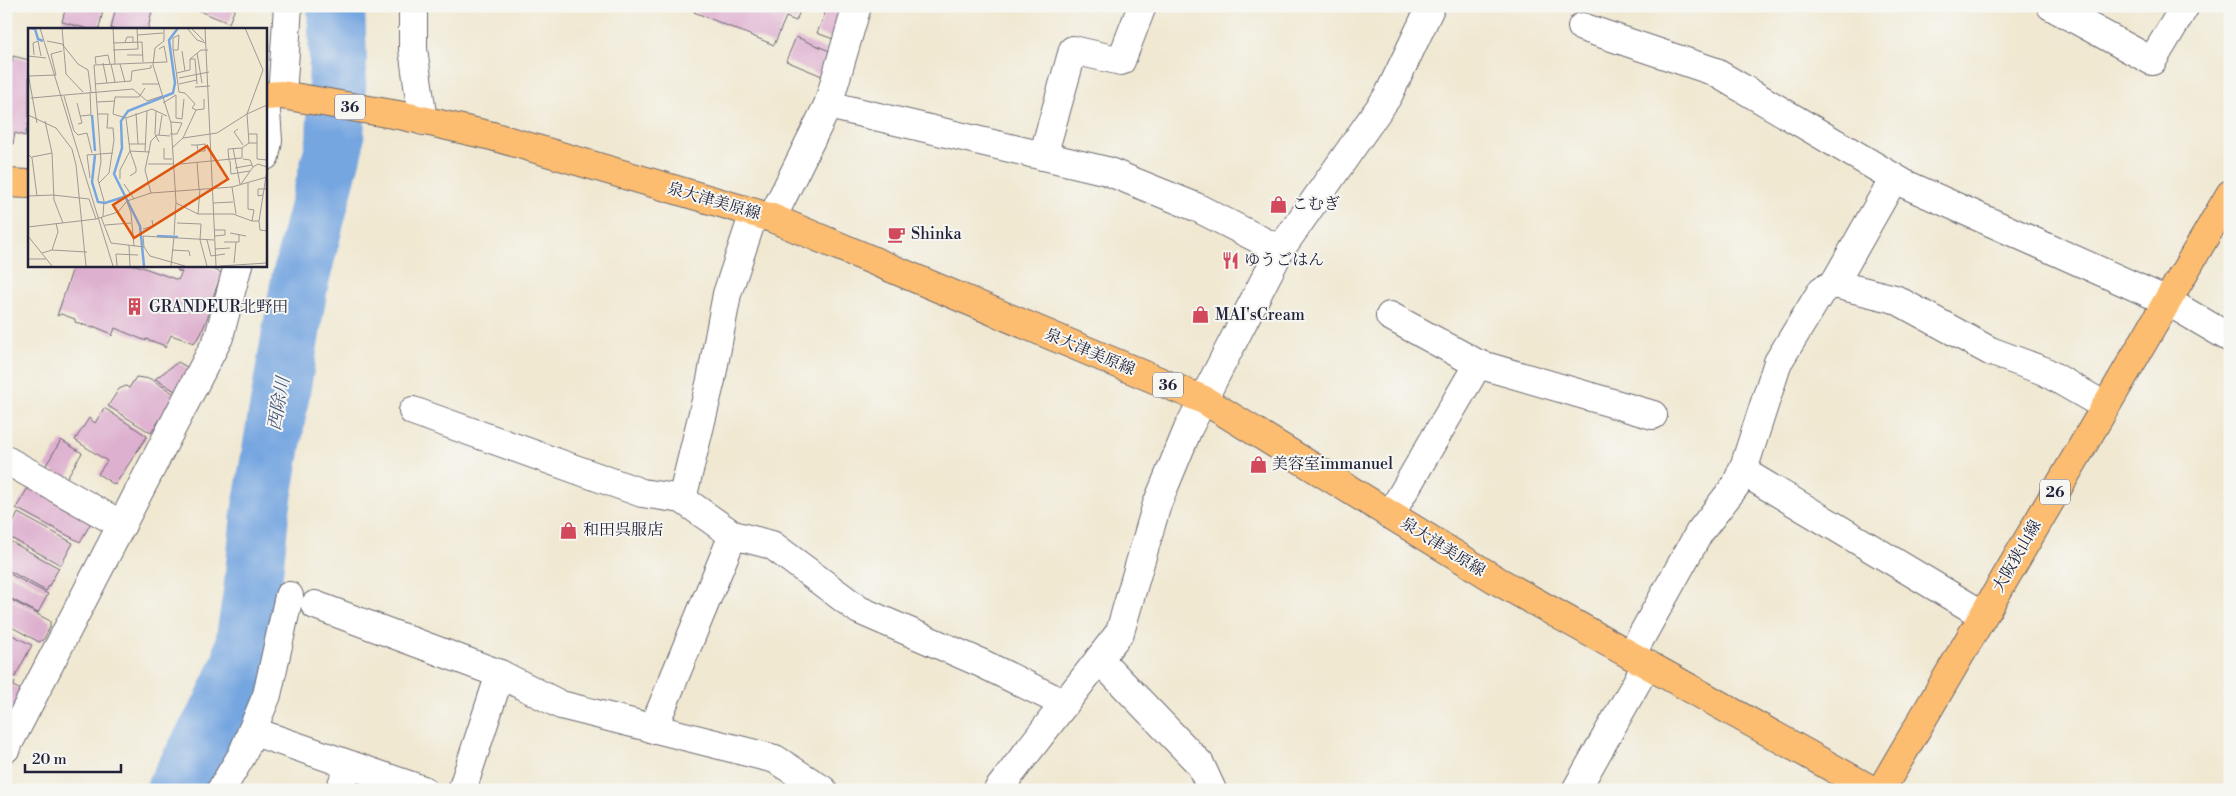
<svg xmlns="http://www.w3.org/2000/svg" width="2236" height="796" font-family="'Libre Bodoni','Noto Serif JP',serif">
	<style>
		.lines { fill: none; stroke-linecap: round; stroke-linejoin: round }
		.stream { stroke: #76a6e0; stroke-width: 10 }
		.river { stroke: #76a6e0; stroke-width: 58 }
		.building { fill: #deb0cf }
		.minor-casing { stroke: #6a6770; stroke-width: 30 }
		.major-casing { stroke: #6a6770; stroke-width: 30 }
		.minor { stroke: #fff; stroke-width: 28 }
		.major { stroke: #fcbd6f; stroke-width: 28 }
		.labels { text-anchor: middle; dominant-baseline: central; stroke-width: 4; stroke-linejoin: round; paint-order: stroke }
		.shield { fill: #f6f6f2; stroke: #626272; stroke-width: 1 }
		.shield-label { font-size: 15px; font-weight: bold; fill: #22223b }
		.street-label { font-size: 16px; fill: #22223b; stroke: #f6f6f2 }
		.poi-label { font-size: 16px; fill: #22223b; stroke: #f6f6f2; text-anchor: start }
		.water-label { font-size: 18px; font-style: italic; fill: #44577d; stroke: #f6f6f2 }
		.inset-river { fill: none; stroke: #76a6e0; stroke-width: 2.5 }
		.inset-road { fill: none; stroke: #9e9995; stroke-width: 1 }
		.view { fill: #de560e; fill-opacity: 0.15; stroke: #de560e; stroke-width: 2.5 }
		.inset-edge { fill: none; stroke: #22223b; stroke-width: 2.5 }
	</style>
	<rect width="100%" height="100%" fill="#f6f6f2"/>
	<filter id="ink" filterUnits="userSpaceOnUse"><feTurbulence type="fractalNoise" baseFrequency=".02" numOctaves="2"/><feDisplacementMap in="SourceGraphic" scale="10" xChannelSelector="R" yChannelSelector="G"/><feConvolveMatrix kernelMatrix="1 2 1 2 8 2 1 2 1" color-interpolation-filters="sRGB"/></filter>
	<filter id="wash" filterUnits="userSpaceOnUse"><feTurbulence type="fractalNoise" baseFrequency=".0096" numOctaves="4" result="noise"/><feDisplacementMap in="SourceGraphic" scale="20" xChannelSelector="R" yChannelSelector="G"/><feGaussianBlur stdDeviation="1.12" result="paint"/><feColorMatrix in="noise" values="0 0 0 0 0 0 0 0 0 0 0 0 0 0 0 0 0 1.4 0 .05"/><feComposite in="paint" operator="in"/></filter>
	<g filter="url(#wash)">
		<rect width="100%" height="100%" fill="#f0e8d1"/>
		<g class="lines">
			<!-- stream -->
			<path class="stream" d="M323,6L336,10"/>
			<!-- river -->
			<path class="river" d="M175,790L222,706L241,663L252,593L260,515L300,280L335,143L338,60L336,6"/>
		</g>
		<g id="blocks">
			<!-- building -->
			<g class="building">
				<path d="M66,6H104L99,29H89L62,22Z"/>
				<path d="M116,6H153L148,29H111Z"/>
				<path d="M187,6H236L229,23Z"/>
				<path d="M696,6H802L796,21L786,17L774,45L694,12Z"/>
				<path d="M828,6L852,14L841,42L817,33Z"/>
				<path d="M796,37L832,52L822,76L786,61Z"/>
				<path d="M13,56L29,60V121L25,136L15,133L13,144L6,142V71L9,72Z"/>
				<path d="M74,265H136L178,280L182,272L178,271L176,265H202L222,273L209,307L214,309L213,311H210L201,334L194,343L171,335L165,348L163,345L146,339V341L115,328L112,336L110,333L93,326V328L75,322V319L61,314L57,316Z"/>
				<path d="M178,362L189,368L175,391L155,379Z"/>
				<path d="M136,377L151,379L176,395L151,433L108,406L119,389L126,386L129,388Z"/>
				<path d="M104,408L147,436L115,485L98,474L107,461L75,440L89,418L95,423Z"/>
				<path d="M61,440L82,453L66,479L45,467Z"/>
				<path d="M29,486L92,521L80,542L16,508Z"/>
				<path d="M18,513L73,543L61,565L7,536Z"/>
				<path d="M6,539L59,568L46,591L6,569Z"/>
				<path d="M6,572L48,594L38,613L6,596Z"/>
				<path d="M6,597L50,621V627L44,639L39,642L6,624Z"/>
				<path d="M6,632L32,645L15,677L10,674L8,677L6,675Z"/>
				<path d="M6,677L15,682L13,686L23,691L6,720Z"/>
			</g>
		</g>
	</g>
	<g filter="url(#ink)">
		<use href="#blocks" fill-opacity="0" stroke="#6a6770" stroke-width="1"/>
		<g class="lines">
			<defs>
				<g id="minor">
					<path d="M413,6V49L423,121"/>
					<path d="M2051,6L2152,61L2185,6"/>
					<path d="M1582,27L1713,71L1905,184L2167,301L2230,338"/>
					<path d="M282,95L288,6"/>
					<path d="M828,105L1107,171L1196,207L1280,250"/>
					<path d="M265,156L268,141L265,96"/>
					<path d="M1043,156L1073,50L1121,61L1142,6"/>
					<path d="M772,218L828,105L857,6"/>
					<path d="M1834,284L1895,299L1990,351L2044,371L2105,406"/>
					<path d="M1390,316L1478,364L1653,415"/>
					<path d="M413,411L642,493L682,499L733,535L653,729"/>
					<path d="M6,460L122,525"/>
					<path d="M1742,471L1983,615"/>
					<path d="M682,499L711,380L727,294L754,213"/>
					<path d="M1390,515L1478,364"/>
					<path d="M733,535L772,545L859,610L981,663L1065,704"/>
					<path d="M315,605L500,674L561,705L775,759L823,790"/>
					<path d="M1631,655L1699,533L1736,485L1745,464L1778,362L1822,290L1834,284L1894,178"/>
					<path d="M1099,659L1200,764L1212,790"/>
					<path d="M252,731L423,790"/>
					<path d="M6,748L219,337L238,265"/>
					<path d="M221,790L242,755L267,695L289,596"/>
					<path d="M340,790L349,765"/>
					<path d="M462,790L500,674"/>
					<path d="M998,790L1120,632L1157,504L1188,429L1280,250L1388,96L1431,6"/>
					<path d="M1576,790L1647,664"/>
				</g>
				<g id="major">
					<path d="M265,96L282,95L404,116L492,136L772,218L1204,400L1498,581L1872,790"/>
					<path d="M6,183L29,184"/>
					<path d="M1881,790L2230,194"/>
				</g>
			</defs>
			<!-- minor casing -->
			<use href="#minor" class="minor-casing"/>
			<!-- major casing -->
			<use href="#major" class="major-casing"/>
			<!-- minor -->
			<use href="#minor" class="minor"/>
			<!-- major -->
			<use href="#major" class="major"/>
		</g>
	</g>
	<!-- icons -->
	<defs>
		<symbol id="shop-bare" viewBox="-9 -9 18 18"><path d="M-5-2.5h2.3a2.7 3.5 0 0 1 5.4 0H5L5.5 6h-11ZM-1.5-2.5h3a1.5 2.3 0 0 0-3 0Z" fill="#d1495b" stroke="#f6f6f2" stroke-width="2.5" paint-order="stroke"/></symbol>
		<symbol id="cafe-bare" viewBox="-9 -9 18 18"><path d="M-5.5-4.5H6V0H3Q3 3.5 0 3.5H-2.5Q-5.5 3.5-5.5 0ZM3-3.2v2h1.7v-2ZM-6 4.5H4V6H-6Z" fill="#d1495b" stroke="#f6f6f2" stroke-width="2.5" paint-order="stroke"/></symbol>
		<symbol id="restaurant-bare" viewBox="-9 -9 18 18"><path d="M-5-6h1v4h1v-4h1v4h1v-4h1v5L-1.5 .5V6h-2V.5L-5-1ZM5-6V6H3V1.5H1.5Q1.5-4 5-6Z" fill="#d1495b" stroke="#f6f6f2" stroke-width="2.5" paint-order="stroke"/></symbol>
		<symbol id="building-bare" viewBox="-9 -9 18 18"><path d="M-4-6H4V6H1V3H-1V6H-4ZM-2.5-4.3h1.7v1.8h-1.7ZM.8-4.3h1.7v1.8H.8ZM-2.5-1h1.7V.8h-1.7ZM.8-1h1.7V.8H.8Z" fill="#d1495b" stroke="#f6f6f2" stroke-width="2.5" paint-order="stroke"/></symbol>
	</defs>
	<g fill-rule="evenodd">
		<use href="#shop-bare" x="1266" y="192" width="25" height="25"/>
		<use href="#cafe-bare" x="884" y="222" width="25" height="25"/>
		<use href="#restaurant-bare" x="1218" y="248" width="25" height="25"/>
		<use href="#building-bare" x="122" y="294" width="25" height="25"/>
		<use href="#shop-bare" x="1188" y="302" width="25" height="25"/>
		<use href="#shop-bare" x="1246" y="452" width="25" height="25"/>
		<use href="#shop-bare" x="556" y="518" width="25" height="25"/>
	</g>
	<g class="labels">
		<!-- shield labels -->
		<g class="shield">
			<rect x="335" y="94.5" width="30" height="25" rx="4"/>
			<rect x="1153" y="372.5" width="30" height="25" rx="4"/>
			<rect x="2040" y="479.5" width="30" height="25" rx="4"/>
		</g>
		<g class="shield-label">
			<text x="350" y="107">36</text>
			<text x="1168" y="385">36</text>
			<text x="2055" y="492">26</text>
		</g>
		<!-- street labels -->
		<g class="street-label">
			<text transform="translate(714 201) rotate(16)">泉大津美原線</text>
			<text transform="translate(1090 352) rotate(23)">泉大津美原線</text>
			<text transform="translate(1443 547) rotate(32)">泉大津美原線</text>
			<text transform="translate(2017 556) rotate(-60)">大阪狭山線</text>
		</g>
		<!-- poi labels -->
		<g class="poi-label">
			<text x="1292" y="204">こむぎ</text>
			<text x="911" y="234">Shinka</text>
			<text x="1244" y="260">ゆうごはん</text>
			<text x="149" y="307">GRANDEUR北野田</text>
			<text x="1215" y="315">MAI'sCream</text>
			<text x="1272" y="464">美容室immanuel</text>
			<text x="583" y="530">和田呉服店</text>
		</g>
		<!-- water labels -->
		<g class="water-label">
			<text transform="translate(279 404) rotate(-80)">西除川</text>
		</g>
	</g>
	<!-- overview -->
	<g transform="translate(28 28)">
		<rect width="239" height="239" fill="#f0e8d1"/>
		<path class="inset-river" d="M1,0L7,1L10,11L15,13M64,87L67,123M67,127L64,154L70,174L77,175L99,168M129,208L150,209M116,238L112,198L86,146L94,120L93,93L100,83L145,65L147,55L141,12L150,0"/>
		<path class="inset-road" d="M12,0L85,238M34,0L38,46L55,64M85,0L87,36M136,0V13L127,20L125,37L143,95L148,174L146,207M159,0L169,12L178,15M163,0L176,13M177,0L188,238M110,7L135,5M151,7L145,10V21L151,64L157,65L167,76L164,80L168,82L155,110M19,13L34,16L50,36L60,42L63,64M97,14L99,9H105V14M85,15L114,14L115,34M85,22L110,21L109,0M145,22H150L151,7M169,25L174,55M6,27L5,15L10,13L13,28M99,27H115M0,28L18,30M162,31H167L169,56M75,35L79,55M68,36L67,29L80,27L82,36M83,36L87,54M92,36L97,54M157,43L162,42V31L173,22H180M0,45L9,95M149,45L157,43L154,23M1,48L28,47L23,26L34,23M151,50L181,44M67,56L103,53L104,43L123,40V37M114,56H131M151,56L169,52M167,59L182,58M148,67V90L154,91L156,71M36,68L46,103L50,107L59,105L64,125M3,70L105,61L119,73L134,68M69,74L87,73M49,75L54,95L50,96M135,75L148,67M168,82L176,81V71M128,83L127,106L131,114M108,85L110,116M70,86H80L79,100H85L86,112L81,145L71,155M0,87L28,100L44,121L48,137L58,238M52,88L63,87L62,64M98,90L85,86L87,69H111L117,60M17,93L24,125L26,172L35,195M210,101L206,104L215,117M142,106H149L154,95L143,94M221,106H229V115M131,107L134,87M221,115L219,86L239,77M101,116H118M163,117H169L177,116V123H170L169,117M145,119L155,110L189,105L219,86L235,42L217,0M136,120V131H144M205,120L212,156M117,123L119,83M0,126L4,130L9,168M4,129L24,125M215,131L222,132L225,139L230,136L239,139M201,133L200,121L214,120M202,133L203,146L222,143M169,134L171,161M120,136H145M152,136L214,130V120L221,115H229V131L239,132M207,140L224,137M102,148L108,144V140L102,123L122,124M62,150L59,127L85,125M92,151V142L102,123L98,90L124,81L139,88M96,156L106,171M213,156L225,139M204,159L208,186M123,165L117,142L123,113L129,107L142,108M235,167L230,168V161H239M0,168L25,167L61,171L68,191M99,174L103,185L106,218M148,175L170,186H205L224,193L226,182L220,181V155M185,175L205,174M170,186L172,161M75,188L76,173L70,152L73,133L66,37L139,34L136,18L131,21M73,189L83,215L116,219M224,193H231L239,142M231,193L232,202L239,203M149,195L173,196L172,212L179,238M77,197L103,195M0,199L68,191L90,184L99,173L123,165L204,159L239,149M115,201L125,198L124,192M186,202H197V207L187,208M202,205L218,208M0,208L24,238M179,212L183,228L197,226M196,214H211V206M101,217L102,238M187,221L202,220M24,222L59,224M144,222L161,223L162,228M14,225L24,222L30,204L28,195M0,231H18M206,235L208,214M89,238L88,226L110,227M143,238L146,209M157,238L122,228L116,219L115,208L186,212M192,238L239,235"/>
		<path class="view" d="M179,118L200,151L106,210L85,177Z"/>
		<rect width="239" height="239" class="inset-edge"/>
	</g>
	<!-- margin -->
	<rect width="2236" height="796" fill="none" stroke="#f6f6f2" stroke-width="25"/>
	<!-- scale -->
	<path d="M25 764v8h96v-8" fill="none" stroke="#22223b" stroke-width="2.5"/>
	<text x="32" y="764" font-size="15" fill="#22223b" stroke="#f6f6f2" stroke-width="4" paint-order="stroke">20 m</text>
</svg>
